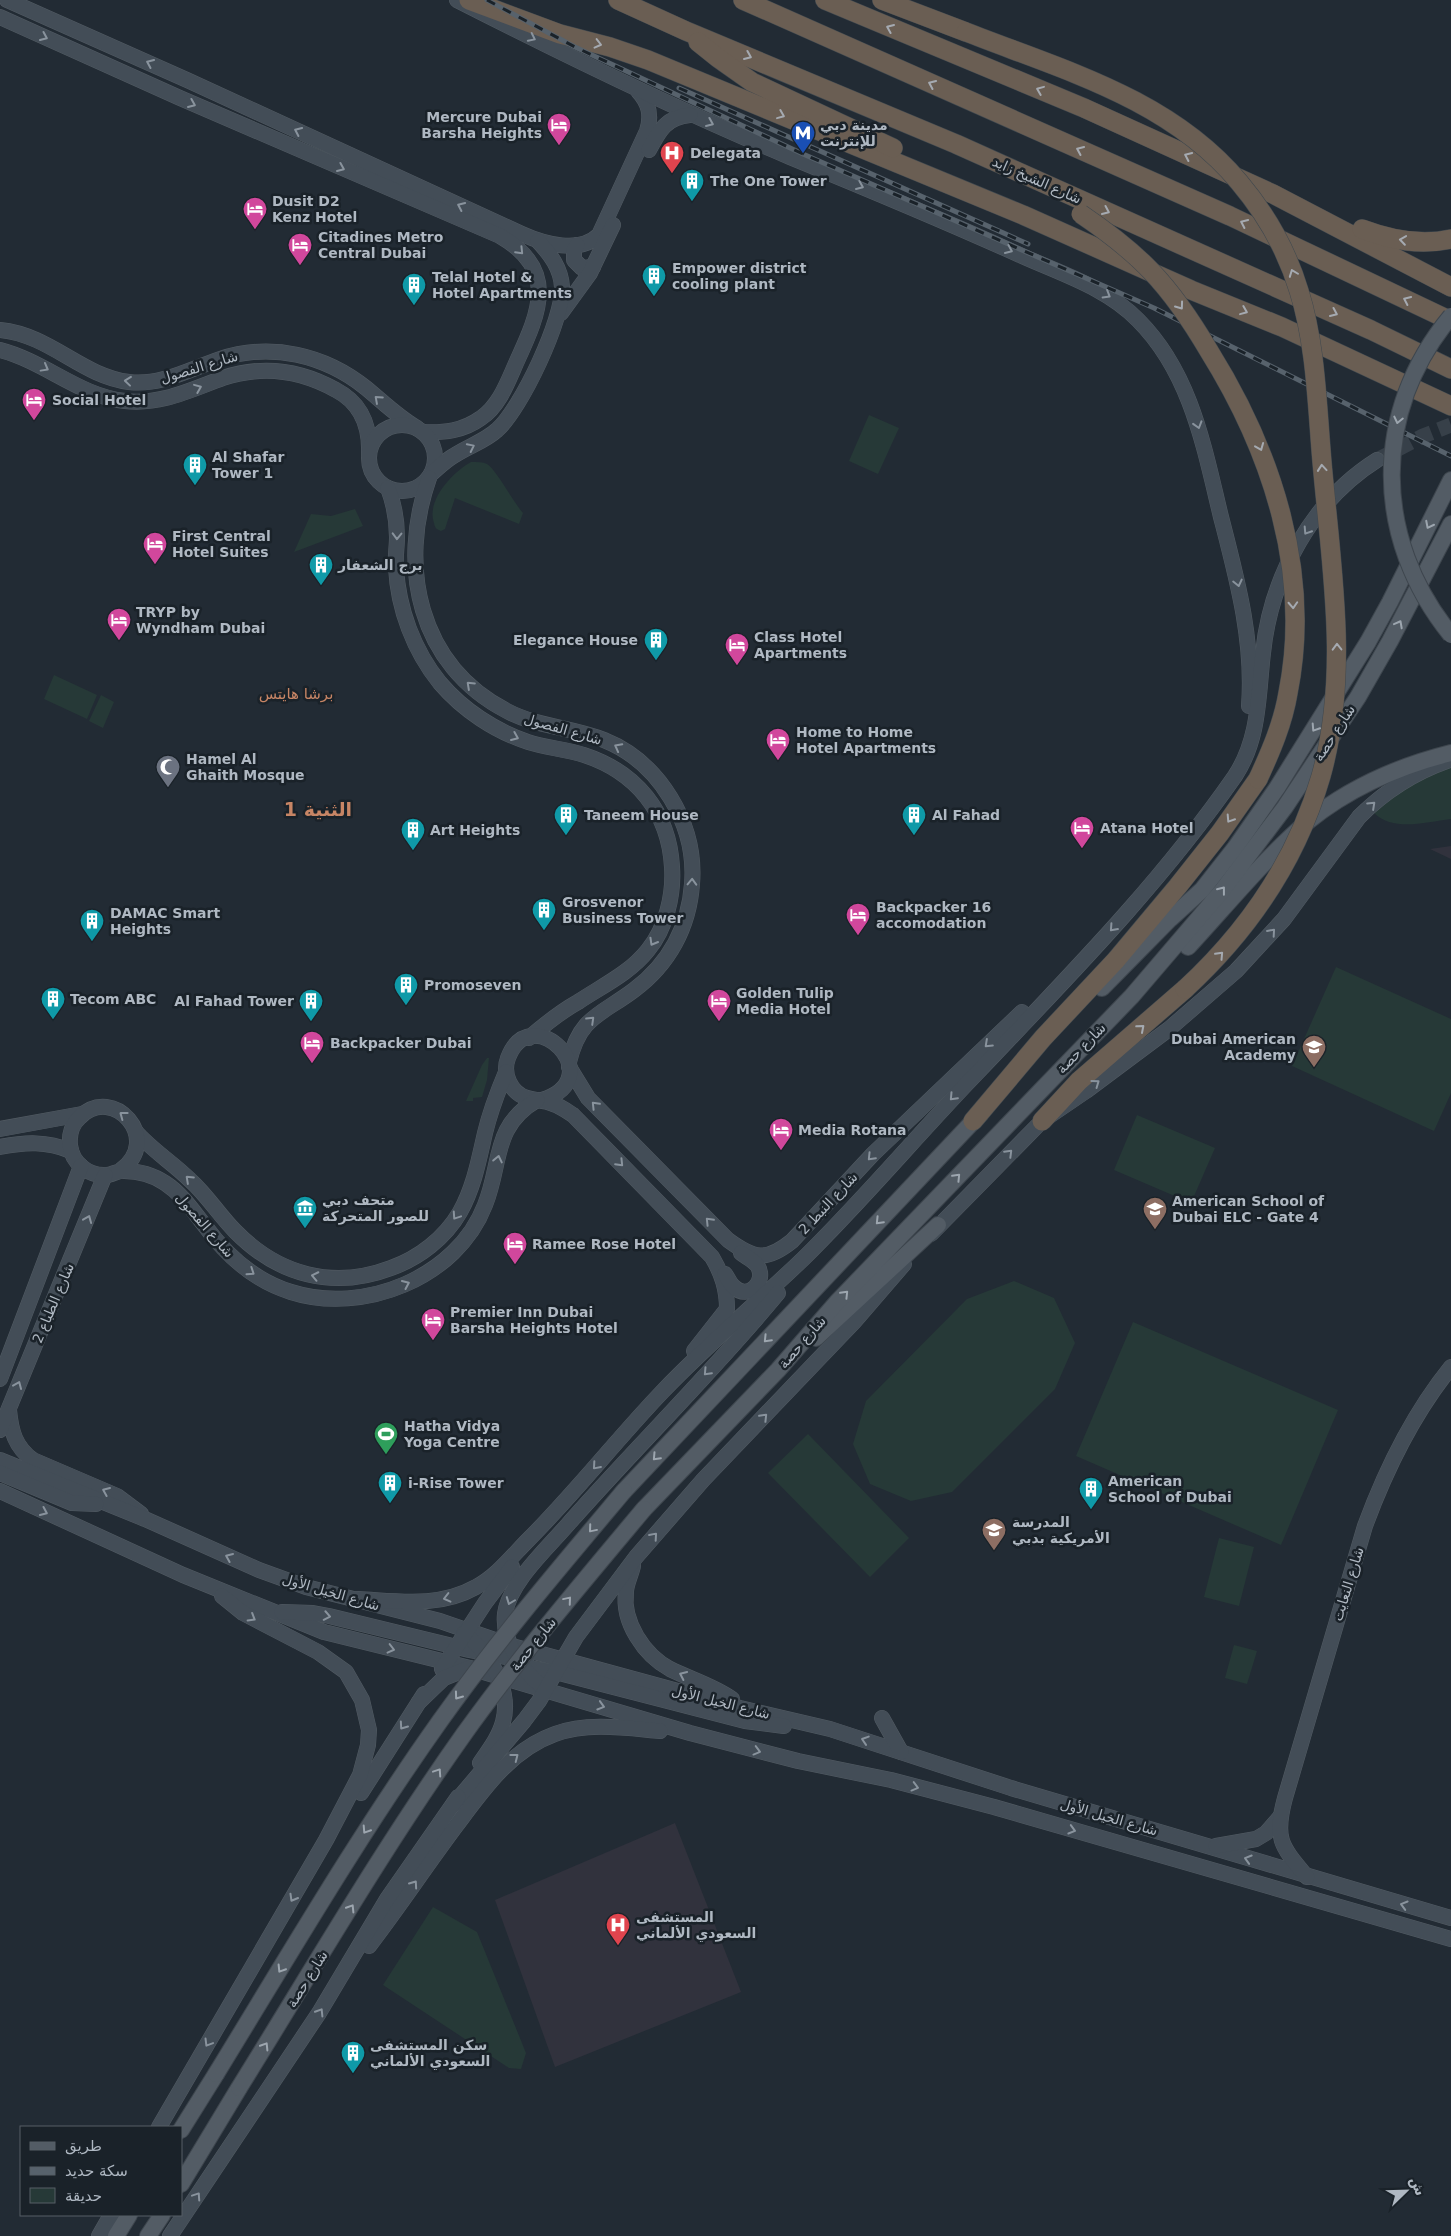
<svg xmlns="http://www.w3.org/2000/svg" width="1451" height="2236" font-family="'DejaVu Sans','Noto Naskh Arabic',sans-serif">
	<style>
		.medical { fill: #31323d }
		.green { fill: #263937 }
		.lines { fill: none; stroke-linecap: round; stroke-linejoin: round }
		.secondary-tunnel { stroke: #374049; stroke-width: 15; stroke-dasharray: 15 8; stroke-linecap: butt }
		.secondary-casing { stroke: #525b63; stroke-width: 16 }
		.primary-casing { stroke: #3e464e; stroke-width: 18 }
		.highway-casing { stroke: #3f484f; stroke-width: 20 }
		.secondary { stroke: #434d57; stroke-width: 15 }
		.primary { stroke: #535c65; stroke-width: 16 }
		.highway { stroke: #6a5e53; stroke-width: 19 }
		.rail-casing { stroke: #57626c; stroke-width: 5 }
		.rail { stroke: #1a2229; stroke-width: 3; stroke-dasharray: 9; stroke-linecap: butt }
		.primary-bridge-casing { stroke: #3e464e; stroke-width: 18; stroke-linecap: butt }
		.highway-bridge-casing { stroke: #3f484f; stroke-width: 20; stroke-linecap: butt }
		.primary-bridge { stroke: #535c65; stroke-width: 16 }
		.highway-bridge { stroke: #6a5e53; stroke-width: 19 }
		.oneway { stroke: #a5aab1 }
		.oneway2 { stroke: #89939d }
		.oneway3 { stroke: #9da6af }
		.labels { text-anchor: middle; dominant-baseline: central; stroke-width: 5; stroke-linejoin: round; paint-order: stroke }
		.poi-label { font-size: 14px; font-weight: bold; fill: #afb8c2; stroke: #1a2229; text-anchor: start }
		.street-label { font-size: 14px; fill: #afb8c2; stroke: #1a2229 }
		.neighbourhood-label { font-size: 15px; fill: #c78565; stroke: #1a2229 }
		.district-label { font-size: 19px; font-weight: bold; fill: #c78565; stroke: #1a2229 }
	</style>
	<rect width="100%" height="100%" fill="#222b34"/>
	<!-- medical -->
	<g class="medical">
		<path d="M1451,846V859L1430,849Z"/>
		<path d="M675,1823L741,1992L555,2067L495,1900Z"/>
	</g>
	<!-- green -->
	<g class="green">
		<path d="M869,415L899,428L878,474L849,461Z"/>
		<path d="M471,462C477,462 483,462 487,464C496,469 513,502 523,513L519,524L455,498L445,529L441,531C436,529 435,528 434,523C426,500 453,472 471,462Z"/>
		<path d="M355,509L363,526L294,552L311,514L331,516Z"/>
		<path d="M54,675L97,695L87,719L44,699Z"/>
		<path d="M101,695L114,702L103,728L89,721Z"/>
		<path d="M1451,767V819C1425,822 1394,832 1374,813L1410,784Z"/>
		<path d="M1336,967L1451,1019V1093L1434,1131L1292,1066Z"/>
		<path d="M487,1058H489L487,1080L482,1097L473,1098V1101H466L482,1065Z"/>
		<path d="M1137,1115L1215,1148L1191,1203L1114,1170Z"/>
		<path d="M1014,1281L1054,1298L1075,1343L1055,1389L952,1492L911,1501L870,1484L853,1444L866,1401L967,1299Z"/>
		<path d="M1133,1322L1338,1410L1281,1545L1076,1456Z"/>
		<path d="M808,1434L909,1538L870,1577L768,1473Z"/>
		<path d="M1219,1538L1254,1547L1239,1606L1204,1597Z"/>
		<path d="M1234,1645L1257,1651L1247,1684L1225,1678Z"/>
		<path d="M433,1907L477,1932L526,2053L521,2069L509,2068L383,1985Z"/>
	</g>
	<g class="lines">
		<!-- secondary-tunnel -->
		<path class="secondary-tunnel" d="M1377,460L1423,436L1451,425"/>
		<defs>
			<g id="secondary">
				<path d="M7,0L187,80L522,234C544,244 580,254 599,235L647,131C652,115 649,103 638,91"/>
				<path d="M457,0C567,56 677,110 790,157C868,189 945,221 1022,256C1062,274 1107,288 1138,320C1191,373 1204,447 1221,517C1237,579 1254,641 1249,706"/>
				<path d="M0,17L180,98L500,236C558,270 540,311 517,361C508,381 500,405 481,418C463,431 444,433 423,432"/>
				<path d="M649,150C659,131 666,117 690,115"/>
				<path d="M577,245L574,250V260L582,268L593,267"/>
				<path d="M561,313L590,273L613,225"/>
				<path d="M0,330C51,335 81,376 129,382C161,386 190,369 220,359C271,342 325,355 366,388C383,402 398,417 417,428"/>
				<path d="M0,350C46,362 79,396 125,401C161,405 190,390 223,378C262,365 300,370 336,390C361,403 370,426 369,453"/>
				<circle cx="402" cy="458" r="33"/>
				<path d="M431,474C439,467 446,460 455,455C469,446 485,441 497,430C521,409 564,318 562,287C561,268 550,254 538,241"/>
				<path d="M429,478C398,566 418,665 507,711C537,727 572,727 604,740C659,762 697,824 692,884C689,927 669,964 634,990C601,1015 580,1016 569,1062"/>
				<path d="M388,488C394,504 397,520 397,537C397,547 395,557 396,567C398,609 414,651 440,683C463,710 495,731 528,742C546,748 566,749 584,755C636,772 669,812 672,867C674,895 666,928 648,950C630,973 602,986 578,1002C560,1012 544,1025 529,1038"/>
				<path d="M569,1067L588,1098L728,1240C754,1259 766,1262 792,1241L873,1154L1022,1012"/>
				<path d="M542,1100C612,1078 531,997 508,1058C502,1074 511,1093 527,1098C536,1101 544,1100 553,1104C560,1106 567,1111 573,1115L712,1257C722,1274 727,1289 727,1309L694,1351"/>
				<path d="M0,1129L82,1114"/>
				<path d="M136,1132C153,1151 173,1163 190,1180C207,1195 219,1215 235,1231C278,1275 333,1290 391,1268C419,1258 445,1238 460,1212C474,1187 479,1159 485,1133C490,1112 498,1091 506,1072"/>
				<path d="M0,1147C26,1142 46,1141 71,1151"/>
				<path d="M121,1170C163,1139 113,1084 80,1117C72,1124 69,1135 70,1145C72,1163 88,1176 106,1175C112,1175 118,1170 124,1171C139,1171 153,1175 165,1183C182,1194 193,1211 205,1226C227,1256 255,1281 291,1292C363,1315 457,1278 485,1205C502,1163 492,1126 537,1100"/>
				<path d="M931,1234L1042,1121L1086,1091L1169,1029L1236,971L1284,919L1359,817C1384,792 1413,773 1447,761"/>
				<path d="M725,1274C728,1278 730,1284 734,1287C748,1301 768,1281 757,1265C753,1260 746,1257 741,1253"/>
				<path d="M0,1379L81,1166"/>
				<path d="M9,1410C11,1431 15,1447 33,1460L117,1496L141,1514"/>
				<path d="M0,1430L105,1175"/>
				<path d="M0,1460L145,1519L259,1570L306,1587L440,1621L512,1646L575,1663L740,1708L830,1729L1011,1788L1451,1918"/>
				<path d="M0,1473L72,1503L96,1504"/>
				<path d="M0,1491L183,1575L324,1632L470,1668L690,1733L798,1761L891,1780L994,1807L1451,1939"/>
				<path d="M633,1566C631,1575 626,1584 626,1592C622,1622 644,1655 670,1669C690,1679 714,1686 732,1699"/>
				<path d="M358,1599C398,1601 439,1608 476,1587C497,1576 512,1556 529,1539C576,1492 617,1439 663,1391C707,1345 757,1303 803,1259C864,1199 919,1133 978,1072C1068,977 1160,884 1235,776C1260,738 1258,695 1263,653C1271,576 1312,501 1377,460"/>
				<path d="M282,1612L313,1613L329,1616L469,1650L526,1661"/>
				<path d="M464,1633C489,1652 512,1690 503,1722C499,1737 489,1750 480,1763"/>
				<path d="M519,1666L563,1674L745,1721L784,1726"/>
				<path d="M442,1669L485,1603L512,1567"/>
				<path d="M541,1686C522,1670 502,1641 505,1614C509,1582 550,1546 570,1522C638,1445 713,1372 778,1293"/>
				<path d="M419,1702L444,1678L469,1668"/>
				<path d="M882,1718L901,1752"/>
				<path d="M361,1793L424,1694"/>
				<path d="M453,1805L524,1721L539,1701L576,1637L636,1557L703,1480L854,1322L904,1264"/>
				<path d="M1216,1846L1256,1839L1266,1833L1280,1817"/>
				<path d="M1307,1877C1281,1846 1274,1839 1285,1798L1365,1526C1386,1469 1413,1414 1451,1367"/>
				<path d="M369,1946C399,1907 426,1866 456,1826C483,1790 510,1750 555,1734C588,1722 626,1728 660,1731"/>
				<path d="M159,2127L326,1840L360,1775L368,1745L369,1730L362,1700L346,1672L318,1652L243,1613L222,1596"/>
				<path d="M99,2236L111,2215"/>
				<path d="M170,2236L319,2013L387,1899L458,1797"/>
			</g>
			<g id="primary">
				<path d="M1188,947C1226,906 1265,858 1307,822C1349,788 1399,766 1451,753"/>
				<path d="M1102,988L1170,919L1202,890L1235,848L1277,788L1368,642L1390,602L1451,480"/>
				<path d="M816,1338L938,1225"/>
				<path d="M624,1491L981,1113"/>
				<path d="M644,1509L778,1370L838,1301L1132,996L1221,892L1285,807L1358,697L1390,641L1451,524"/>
				<path d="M181,2130L216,2074"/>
				<path d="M181,2184L239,2088"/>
				<path d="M116,2236L129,2215"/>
				<path d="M148,2236L162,2215"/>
			</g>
			<g id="highway">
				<path d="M469,0L560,34L610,47L648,60L1023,215L1191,290L1282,327L1451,406"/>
				<path d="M618,0L686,31L956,144L1371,330L1451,369"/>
				<path d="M743,0L1230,216L1451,321"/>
				<path d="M825,0L1084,108L1273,194L1451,287"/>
				<path d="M882,0L966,32"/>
				<path d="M698,42L718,58L752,82L893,148"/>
				<path d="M1362,229C1391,240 1420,246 1451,239"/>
				<path d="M973,1121L1043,1038L1116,960L1178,886L1220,833L1258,779"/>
				<path d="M1042,1121L1079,1081L1185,989"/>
			</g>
		</defs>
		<!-- secondary casing -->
		<use href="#secondary" class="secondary-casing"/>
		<!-- primary casing -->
		<use href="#primary" class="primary-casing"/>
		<!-- highway casing -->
		<use href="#highway" class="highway-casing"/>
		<!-- secondary -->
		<use href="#secondary" class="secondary"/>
		<!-- primary -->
		<use href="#primary" class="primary"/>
		<!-- highway -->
		<use href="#highway" class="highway"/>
		<defs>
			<g id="rail">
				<path d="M487,0L575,47L803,154L1154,308L1451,456"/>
				<path d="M679,88L1028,244"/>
			</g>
		</defs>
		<!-- rail casing -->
		<use href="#rail" class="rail-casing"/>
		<!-- rail -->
		<use href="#rail" class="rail"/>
		<defs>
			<g id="primary-bridge">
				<path d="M1451,316C1371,412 1373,539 1451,635"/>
				<path d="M216,2074C289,1955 359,1835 440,1721C497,1641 561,1566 624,1491"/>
				<path d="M239,2088C313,1969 383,1848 464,1734C520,1656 582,1583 644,1509"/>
			</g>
			<g id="highway-bridge">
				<path d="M966,32C1063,70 1170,99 1239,182C1266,214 1287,251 1299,291C1316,345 1317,405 1322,462C1331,566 1350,673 1321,776C1297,859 1249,930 1185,989"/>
				<path d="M1081,214C1106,231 1130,249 1151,271C1174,295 1192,322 1209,351C1272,452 1312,573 1288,693C1283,723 1271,751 1258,779"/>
			</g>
		</defs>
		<!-- primary-bridge casing -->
		<use href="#primary-bridge" class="primary-bridge-casing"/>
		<!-- highway-bridge casing -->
		<use href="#highway-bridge" class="highway-bridge-casing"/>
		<!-- primary-bridge -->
		<use href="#primary-bridge" class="primary-bridge"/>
		<!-- highway-bridge -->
		<use href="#highway-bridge" class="highway-bridge"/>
	</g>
	<!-- one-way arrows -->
	<defs><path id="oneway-chevron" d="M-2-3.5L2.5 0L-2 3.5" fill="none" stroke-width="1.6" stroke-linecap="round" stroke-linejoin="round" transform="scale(1.25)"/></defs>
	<g class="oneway">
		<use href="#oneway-chevron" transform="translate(890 28) rotate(-157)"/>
		<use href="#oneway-chevron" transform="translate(598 44) rotate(14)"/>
		<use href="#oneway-chevron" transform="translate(748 56) rotate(23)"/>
		<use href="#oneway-chevron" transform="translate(932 84) rotate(-156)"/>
		<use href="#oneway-chevron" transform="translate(1040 90) rotate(-158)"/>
		<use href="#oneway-chevron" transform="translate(781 115) rotate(22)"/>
		<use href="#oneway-chevron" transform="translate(1080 150) rotate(-156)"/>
		<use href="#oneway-chevron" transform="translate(1188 156) rotate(-155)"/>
		<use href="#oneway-chevron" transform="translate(1106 211) rotate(24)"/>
		<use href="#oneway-chevron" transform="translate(1244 223) rotate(-155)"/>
		<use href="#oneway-chevron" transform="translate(1403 240) rotate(-172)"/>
		<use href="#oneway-chevron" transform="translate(1293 273) rotate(-111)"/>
		<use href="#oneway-chevron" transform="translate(1407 300) rotate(-155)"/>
		<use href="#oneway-chevron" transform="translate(1180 306) rotate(54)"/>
		<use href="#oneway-chevron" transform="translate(1244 311) rotate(22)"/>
		<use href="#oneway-chevron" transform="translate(1334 313) rotate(24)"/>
		<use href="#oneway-chevron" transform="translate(1260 447) rotate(68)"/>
		<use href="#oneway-chevron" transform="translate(1322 468) rotate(-95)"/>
		<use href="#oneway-chevron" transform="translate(1293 605) rotate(87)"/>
		<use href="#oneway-chevron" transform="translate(1337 647) rotate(-91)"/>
		<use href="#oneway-chevron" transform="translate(1230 819) rotate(123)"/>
		<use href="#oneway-chevron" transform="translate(1220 955) rotate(-47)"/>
		<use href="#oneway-chevron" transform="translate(1141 1028) rotate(-41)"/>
	</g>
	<g class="oneway2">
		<use href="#oneway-chevron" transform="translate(44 37) rotate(24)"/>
		<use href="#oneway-chevron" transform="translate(532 38) rotate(26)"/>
		<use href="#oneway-chevron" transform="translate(150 63) rotate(-156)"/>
		<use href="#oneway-chevron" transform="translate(192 104) rotate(23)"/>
		<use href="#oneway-chevron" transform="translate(710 123) rotate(23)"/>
		<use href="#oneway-chevron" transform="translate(298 131) rotate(-155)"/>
		<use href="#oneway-chevron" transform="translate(341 168) rotate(23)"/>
		<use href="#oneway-chevron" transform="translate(860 186) rotate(23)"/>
		<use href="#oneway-chevron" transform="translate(461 206) rotate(-155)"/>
		<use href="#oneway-chevron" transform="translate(1009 250) rotate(24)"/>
		<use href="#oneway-chevron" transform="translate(520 251) rotate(46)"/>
		<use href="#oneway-chevron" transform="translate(1107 295) rotate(31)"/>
		<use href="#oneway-chevron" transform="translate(45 368) rotate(29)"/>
		<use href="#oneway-chevron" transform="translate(128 381) rotate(-174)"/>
		<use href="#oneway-chevron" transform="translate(198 388) rotate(-22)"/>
		<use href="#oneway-chevron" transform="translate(378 399) rotate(-138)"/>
		<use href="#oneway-chevron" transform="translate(1198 425) rotate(73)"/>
		<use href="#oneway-chevron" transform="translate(471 447) rotate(-26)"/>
		<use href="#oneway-chevron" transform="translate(1307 531) rotate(123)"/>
		<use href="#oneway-chevron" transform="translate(397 536) rotate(91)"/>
		<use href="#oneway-chevron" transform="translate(1238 583) rotate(77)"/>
		<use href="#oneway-chevron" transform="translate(470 685) rotate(-137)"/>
		<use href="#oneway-chevron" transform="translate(515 737) rotate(23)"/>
		<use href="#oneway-chevron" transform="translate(618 747) rotate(-152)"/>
		<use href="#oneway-chevron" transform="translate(1372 805) rotate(-43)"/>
		<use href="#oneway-chevron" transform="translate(692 882) rotate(-88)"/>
		<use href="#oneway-chevron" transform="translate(1113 928) rotate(132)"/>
		<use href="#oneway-chevron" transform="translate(1272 932) rotate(-49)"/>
		<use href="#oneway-chevron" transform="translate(653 942) rotate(120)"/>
		<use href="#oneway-chevron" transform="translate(591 1020) rotate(-44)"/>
		<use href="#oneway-chevron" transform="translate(988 1044) rotate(137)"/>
		<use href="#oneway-chevron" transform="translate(1096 1083) rotate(-36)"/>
		<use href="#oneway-chevron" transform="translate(953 1097) rotate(133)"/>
		<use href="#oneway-chevron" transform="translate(595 1105) rotate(-134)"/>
		<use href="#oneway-chevron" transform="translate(123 1115) rotate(-143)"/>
		<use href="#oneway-chevron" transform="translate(1009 1153) rotate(-45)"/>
		<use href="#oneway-chevron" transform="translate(871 1157) rotate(134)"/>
		<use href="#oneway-chevron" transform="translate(498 1159) rotate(-78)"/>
		<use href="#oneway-chevron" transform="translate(620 1163) rotate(46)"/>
		<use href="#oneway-chevron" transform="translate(189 1179) rotate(-137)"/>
		<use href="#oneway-chevron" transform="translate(456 1216) rotate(124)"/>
		<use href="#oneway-chevron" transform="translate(88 1219) rotate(-68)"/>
		<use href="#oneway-chevron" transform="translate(709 1221) rotate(-134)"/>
		<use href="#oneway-chevron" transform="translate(251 1272) rotate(34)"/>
		<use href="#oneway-chevron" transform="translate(315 1276) rotate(-168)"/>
		<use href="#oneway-chevron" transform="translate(406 1284) rotate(-24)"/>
		<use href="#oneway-chevron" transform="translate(707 1372) rotate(133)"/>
		<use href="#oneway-chevron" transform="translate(18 1385) rotate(-67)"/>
		<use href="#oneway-chevron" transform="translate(764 1417) rotate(-46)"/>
		<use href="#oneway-chevron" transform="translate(596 1466) rotate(131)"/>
		<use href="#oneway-chevron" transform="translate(106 1491) rotate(-157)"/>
		<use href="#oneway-chevron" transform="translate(44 1512) rotate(24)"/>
		<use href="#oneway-chevron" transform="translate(654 1536) rotate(-49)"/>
		<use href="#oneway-chevron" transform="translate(229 1557) rotate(-157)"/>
		<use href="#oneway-chevron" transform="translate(447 1598) rotate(166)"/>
		<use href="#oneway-chevron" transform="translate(510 1601) rotate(111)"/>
		<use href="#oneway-chevron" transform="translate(327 1616) rotate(11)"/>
		<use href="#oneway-chevron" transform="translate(252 1618) rotate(31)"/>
		<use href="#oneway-chevron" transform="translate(391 1649) rotate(14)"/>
		<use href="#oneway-chevron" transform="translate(683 1675) rotate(-155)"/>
		<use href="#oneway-chevron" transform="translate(601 1706) rotate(17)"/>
		<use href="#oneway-chevron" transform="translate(403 1726) rotate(125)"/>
		<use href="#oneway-chevron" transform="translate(865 1740) rotate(-162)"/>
		<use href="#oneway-chevron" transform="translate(757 1751) rotate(15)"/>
		<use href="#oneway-chevron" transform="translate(515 1757) rotate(-38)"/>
		<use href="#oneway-chevron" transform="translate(915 1787) rotate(15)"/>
		<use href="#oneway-chevron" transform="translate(1072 1830) rotate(16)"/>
		<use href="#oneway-chevron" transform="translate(1248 1859) rotate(-163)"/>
		<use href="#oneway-chevron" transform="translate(414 1884) rotate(-55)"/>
		<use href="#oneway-chevron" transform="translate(293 1898) rotate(120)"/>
		<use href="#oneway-chevron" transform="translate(1404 1905) rotate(-164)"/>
		<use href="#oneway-chevron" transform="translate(320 2012) rotate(-58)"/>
		<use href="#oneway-chevron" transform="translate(208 2043) rotate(121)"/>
		<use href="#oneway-chevron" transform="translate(197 2196) rotate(-56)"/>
	</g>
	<g class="oneway3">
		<use href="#oneway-chevron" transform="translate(1398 420) rotate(103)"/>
		<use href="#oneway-chevron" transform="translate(1429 525) rotate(117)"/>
		<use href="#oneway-chevron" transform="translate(1399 624) rotate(-62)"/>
		<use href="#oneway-chevron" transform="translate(1315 728) rotate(123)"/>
		<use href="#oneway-chevron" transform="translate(1222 890) rotate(-52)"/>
		<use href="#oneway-chevron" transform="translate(957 1177) rotate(-46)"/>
		<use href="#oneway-chevron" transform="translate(879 1221) rotate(134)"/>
		<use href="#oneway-chevron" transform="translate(845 1294) rotate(-46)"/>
		<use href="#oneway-chevron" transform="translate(767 1339) rotate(134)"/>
		<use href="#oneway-chevron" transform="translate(656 1457) rotate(133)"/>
		<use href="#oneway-chevron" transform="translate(592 1529) rotate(130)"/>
		<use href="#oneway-chevron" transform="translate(568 1600) rotate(-50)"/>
		<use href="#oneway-chevron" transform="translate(458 1696) rotate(126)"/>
		<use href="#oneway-chevron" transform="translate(438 1772) rotate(-56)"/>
		<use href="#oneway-chevron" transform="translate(366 1830) rotate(123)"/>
		<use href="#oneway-chevron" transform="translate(351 1908) rotate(-58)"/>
		<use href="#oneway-chevron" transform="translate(281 1969) rotate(122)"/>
		<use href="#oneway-chevron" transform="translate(265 2046) rotate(-58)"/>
	</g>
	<!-- icons -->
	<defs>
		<symbol id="hotel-pin" viewBox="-11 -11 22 30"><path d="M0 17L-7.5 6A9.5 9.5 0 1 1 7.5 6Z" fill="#d1479c" stroke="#1a2229"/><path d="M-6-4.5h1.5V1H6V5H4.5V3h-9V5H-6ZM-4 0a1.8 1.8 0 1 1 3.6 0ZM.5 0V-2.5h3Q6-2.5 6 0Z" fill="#fff"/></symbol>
		<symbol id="metro-pin" viewBox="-11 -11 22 30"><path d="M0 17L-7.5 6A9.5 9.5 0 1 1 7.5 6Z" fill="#1a4fb4" stroke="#1a2229"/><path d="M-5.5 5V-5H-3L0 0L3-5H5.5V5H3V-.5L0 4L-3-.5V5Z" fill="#fff"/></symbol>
		<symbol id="hospital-pin" viewBox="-11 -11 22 30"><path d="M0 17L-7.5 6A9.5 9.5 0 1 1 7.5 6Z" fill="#e0444e" stroke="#1a2229"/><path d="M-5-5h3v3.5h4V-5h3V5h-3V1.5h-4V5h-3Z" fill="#fff"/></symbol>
		<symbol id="building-pin" viewBox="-11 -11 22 30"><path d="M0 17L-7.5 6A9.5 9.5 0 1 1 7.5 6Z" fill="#0f9aa8" stroke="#1a2229"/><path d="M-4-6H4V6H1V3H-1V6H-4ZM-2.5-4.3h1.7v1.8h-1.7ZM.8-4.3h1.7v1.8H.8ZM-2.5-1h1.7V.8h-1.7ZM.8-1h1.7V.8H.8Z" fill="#fff"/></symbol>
		<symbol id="mosque-pin" viewBox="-11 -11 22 30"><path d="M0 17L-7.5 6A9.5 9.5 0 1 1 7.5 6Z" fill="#6b7280" stroke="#1a2229"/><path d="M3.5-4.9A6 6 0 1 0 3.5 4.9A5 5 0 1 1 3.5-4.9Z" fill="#fff"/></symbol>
		<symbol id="school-pin" viewBox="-11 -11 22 30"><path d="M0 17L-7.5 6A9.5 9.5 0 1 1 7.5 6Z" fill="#8d6e63" stroke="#1a2229"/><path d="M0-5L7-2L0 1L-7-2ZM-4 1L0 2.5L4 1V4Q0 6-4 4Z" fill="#fff"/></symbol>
		<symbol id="museum-pin" viewBox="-11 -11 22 30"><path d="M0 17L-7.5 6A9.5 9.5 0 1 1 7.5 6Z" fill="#0f9aa8" stroke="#1a2229"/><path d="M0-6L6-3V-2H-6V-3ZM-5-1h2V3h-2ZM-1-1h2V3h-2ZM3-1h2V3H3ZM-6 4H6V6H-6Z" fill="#fff"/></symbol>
		<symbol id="stadium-pin" viewBox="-11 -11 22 30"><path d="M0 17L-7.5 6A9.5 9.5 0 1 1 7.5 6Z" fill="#2e9e5b" stroke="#1a2229"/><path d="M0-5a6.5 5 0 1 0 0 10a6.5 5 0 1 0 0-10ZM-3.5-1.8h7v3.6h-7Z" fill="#fff"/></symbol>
	</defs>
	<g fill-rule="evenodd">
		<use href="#hotel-pin" x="545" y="111" width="28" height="38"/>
		<use href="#metro-pin" x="789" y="119" width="28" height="38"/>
		<use href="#hospital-pin" x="658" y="139" width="28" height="38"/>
		<use href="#building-pin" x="678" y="167" width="28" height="38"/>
		<use href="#hotel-pin" x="241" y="195" width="28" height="38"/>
		<use href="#hotel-pin" x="286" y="231" width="28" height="38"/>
		<use href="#building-pin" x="640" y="262" width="28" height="38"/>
		<use href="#building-pin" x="400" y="271" width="28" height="38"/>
		<use href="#hotel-pin" x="20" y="386" width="28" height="38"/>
		<use href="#building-pin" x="181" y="451" width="28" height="38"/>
		<use href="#hotel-pin" x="141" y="530" width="28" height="38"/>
		<use href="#building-pin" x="307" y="551" width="28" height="38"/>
		<use href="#hotel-pin" x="105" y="606" width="28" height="38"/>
		<use href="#building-pin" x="642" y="626" width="28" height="38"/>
		<use href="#hotel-pin" x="723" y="631" width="28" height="38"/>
		<use href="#hotel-pin" x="764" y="726" width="28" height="38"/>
		<use href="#mosque-pin" x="154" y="753" width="28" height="38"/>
		<use href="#building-pin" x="552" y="801" width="28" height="38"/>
		<use href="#building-pin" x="900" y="801" width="28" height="38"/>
		<use href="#hotel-pin" x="1068" y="814" width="28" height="38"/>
		<use href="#building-pin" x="399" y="816" width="28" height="38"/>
		<use href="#building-pin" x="530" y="896" width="28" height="38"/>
		<use href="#hotel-pin" x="844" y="901" width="28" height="38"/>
		<use href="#building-pin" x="78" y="907" width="28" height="38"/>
		<use href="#building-pin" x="392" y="971" width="28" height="38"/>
		<use href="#building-pin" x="39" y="985" width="28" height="38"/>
		<use href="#building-pin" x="297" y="987" width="28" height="38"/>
		<use href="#hotel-pin" x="705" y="987" width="28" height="38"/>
		<use href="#hotel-pin" x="298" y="1029" width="28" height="38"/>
		<use href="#school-pin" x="1300" y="1033" width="28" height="38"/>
		<use href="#hotel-pin" x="767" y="1116" width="28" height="38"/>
		<use href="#museum-pin" x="291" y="1194" width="28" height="38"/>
		<use href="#school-pin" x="1141" y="1195" width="28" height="38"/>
		<use href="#hotel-pin" x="501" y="1230" width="28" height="38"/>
		<use href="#hotel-pin" x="419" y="1306" width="28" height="38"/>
		<use href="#stadium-pin" x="372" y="1420" width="28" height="38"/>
		<use href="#building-pin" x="376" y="1469" width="28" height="38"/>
		<use href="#building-pin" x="1077" y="1475" width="28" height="38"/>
		<use href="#school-pin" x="980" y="1516" width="28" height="38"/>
		<use href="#hospital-pin" x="604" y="1911" width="28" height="38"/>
		<use href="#building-pin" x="339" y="2039" width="28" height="38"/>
	</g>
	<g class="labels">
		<!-- poi labels -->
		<g class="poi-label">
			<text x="542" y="117" text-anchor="end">Mercure Dubai<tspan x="542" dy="16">Barsha Heights</tspan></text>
			<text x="820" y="125">مدينة دبي<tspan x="820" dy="16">للإنترنت</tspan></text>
			<text x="690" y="153">Delegata</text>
			<text x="710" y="181">The One Tower</text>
			<text x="272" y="201">Dusit D2<tspan x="272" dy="16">Kenz Hotel</tspan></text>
			<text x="318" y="237">Citadines Metro<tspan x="318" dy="16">Central Dubai</tspan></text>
			<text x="672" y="268">Empower district<tspan x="672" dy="16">cooling plant</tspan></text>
			<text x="432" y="277">Telal Hotel &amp;<tspan x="432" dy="16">Hotel Apartments</tspan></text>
			<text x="52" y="400">Social Hotel</text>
			<text x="212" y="457">Al Shafar<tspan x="212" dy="16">Tower 1</tspan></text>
			<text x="172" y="536">First Central<tspan x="172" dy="16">Hotel Suites</tspan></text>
			<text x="338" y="565">برج الشعفار</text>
			<text x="136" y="612">TRYP by<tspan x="136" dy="16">Wyndham Dubai</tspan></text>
			<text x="754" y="637">Class Hotel<tspan x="754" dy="16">Apartments</tspan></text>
			<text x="638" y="640" text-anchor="end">Elegance House</text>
			<text x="796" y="732">Home to Home<tspan x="796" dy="16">Hotel Apartments</tspan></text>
			<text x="186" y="759">Hamel Al<tspan x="186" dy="16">Ghaith Mosque</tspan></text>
			<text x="584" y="815">Taneem House</text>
			<text x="932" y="815">Al Fahad</text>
			<text x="1100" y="828">Atana Hotel</text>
			<text x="430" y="830">Art Heights</text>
			<text x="562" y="902">Grosvenor<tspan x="562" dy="16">Business Tower</tspan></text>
			<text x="876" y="907">Backpacker 16<tspan x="876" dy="16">accomodation</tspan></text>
			<text x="110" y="913">DAMAC Smart<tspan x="110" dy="16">Heights</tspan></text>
			<text x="424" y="985">Promoseven</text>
			<text x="736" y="993">Golden Tulip<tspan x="736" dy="16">Media Hotel</tspan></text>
			<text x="70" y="999">Tecom ABC</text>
			<text x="294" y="1001" text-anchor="end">Al Fahad Tower</text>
			<text x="1296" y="1039" text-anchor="end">Dubai American<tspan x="1296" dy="16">Academy</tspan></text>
			<text x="330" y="1043">Backpacker Dubai</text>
			<text x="798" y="1130">Media Rotana</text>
			<text x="322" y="1200">متحف دبي<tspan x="322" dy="16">للصور المتحركة</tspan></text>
			<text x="1172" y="1201">American School of<tspan x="1172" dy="16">Dubai ELC - Gate 4</tspan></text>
			<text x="532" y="1244">Ramee Rose Hotel</text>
			<text x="450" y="1312">Premier Inn Dubai<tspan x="450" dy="16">Barsha Heights Hotel</tspan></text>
			<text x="404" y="1426">Hatha Vidya<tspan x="404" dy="16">Yoga Centre</tspan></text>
			<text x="1108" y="1481">American<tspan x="1108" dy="16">School of Dubai</tspan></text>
			<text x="408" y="1483">i-Rise Tower</text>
			<text x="1012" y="1522">المدرسة<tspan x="1012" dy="16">الأمريكية بدبي</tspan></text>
			<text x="636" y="1917">المستشفى<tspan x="636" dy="16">السعودي الألماني</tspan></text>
			<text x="370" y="2045">سكن المستشفى<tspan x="370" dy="16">السعودي الألماني</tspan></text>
		</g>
		<!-- street labels -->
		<g class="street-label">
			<text transform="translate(1037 180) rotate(24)">شارع الشيخ زايد</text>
			<text transform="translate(199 367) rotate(-17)">شارع الفصول</text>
			<text transform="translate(563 729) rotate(16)">شارع الفصول</text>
			<text transform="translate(1334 733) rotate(-57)">شارع حصة</text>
			<text transform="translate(1081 1048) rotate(-46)">شارع حصة</text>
			<text transform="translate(828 1203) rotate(-47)">شارع النبط 2</text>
			<text transform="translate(205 1225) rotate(49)">شارع الفصول</text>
			<text transform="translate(53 1303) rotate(-67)">شارع الطباع 2</text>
			<text transform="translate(802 1342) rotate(-49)">شارع حصة</text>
			<text transform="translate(1348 1584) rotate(-73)">شارع النعايت</text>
			<text transform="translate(331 1592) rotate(16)">شارع الخيل الأول</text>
			<text transform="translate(533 1644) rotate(-51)">شارع حصة</text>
			<text transform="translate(721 1702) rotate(14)">شارع الخيل الأول</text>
			<text transform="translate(1109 1817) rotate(16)">شارع الخيل الأول</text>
			<text transform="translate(307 1979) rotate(-58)">شارع حصة</text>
		</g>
		<!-- neighbourhood labels -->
		<g class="neighbourhood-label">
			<text x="296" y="694">برشا هايتس</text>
		</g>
		<!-- district labels -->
		<g class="district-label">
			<text x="318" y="809">الثنية 1</text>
		</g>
	</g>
	<!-- legend -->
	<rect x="20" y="2126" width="162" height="90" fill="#1a2229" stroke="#565e66"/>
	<rect x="30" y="2142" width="25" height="8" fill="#535c65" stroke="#565e66"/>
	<text x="65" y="2151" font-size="15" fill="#afb8c2">طريق</text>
	<rect x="30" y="2167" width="25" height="8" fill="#57626c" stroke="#565e66"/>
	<text x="65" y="2176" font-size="15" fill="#afb8c2">سكة حديد</text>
	<rect x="30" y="2188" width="25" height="15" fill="#263937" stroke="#565e66"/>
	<text x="65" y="2201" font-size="15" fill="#afb8c2">حديقة</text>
	<!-- north arrow -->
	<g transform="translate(1406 2191) rotate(67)" stroke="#1a2229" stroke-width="4" paint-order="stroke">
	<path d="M0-4L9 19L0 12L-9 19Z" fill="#afb8c2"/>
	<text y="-8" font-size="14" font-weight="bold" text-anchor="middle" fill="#afb8c2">ش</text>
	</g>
</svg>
